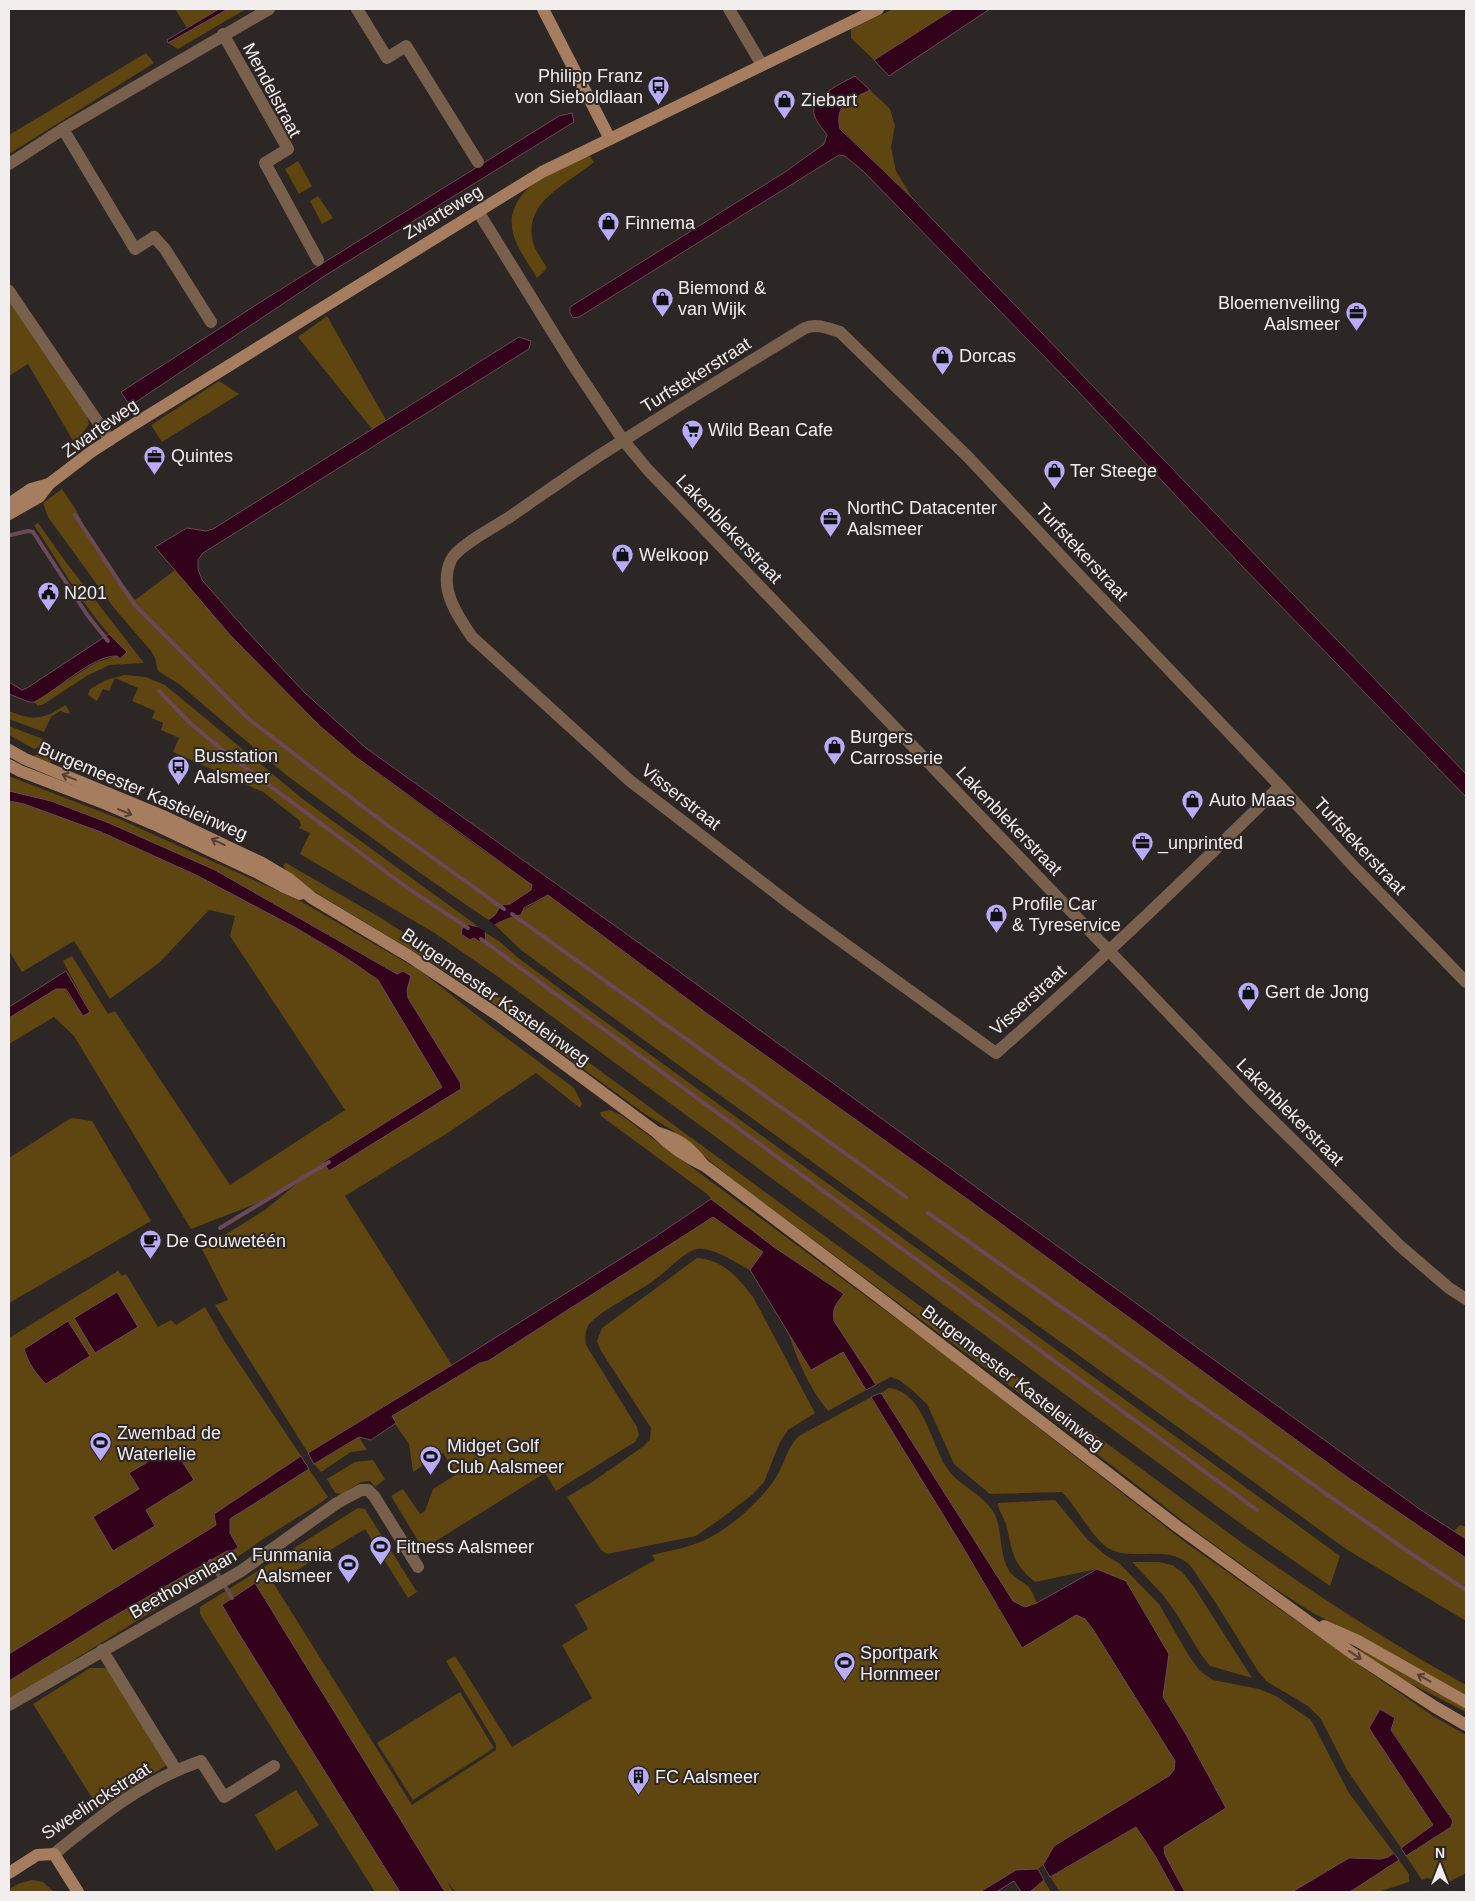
<svg xmlns="http://www.w3.org/2000/svg" width="1475" height="1901" font-family="Helvetica,sans-serif">
	<style>
		.green { fill: #5f4510 }
		.water { fill: #310219; stroke: #6b4959 }
		.pier { fill: #2c2624 }
		.lines { fill: none; stroke-linecap: round; stroke-linejoin: round }
		.stream { stroke: #6b4959; stroke-width: 4 }
		.street { stroke: #79604c; stroke-width: 12 }
		.secondary { stroke: #a67e5f; stroke-width: 12 }
		.oneway { stroke: #514036 }
		.labels { text-anchor: middle; dominant-baseline: central; stroke-width: 4; stroke-linejoin: round; paint-order: stroke }
		.poi-label { font-size: 18px; fill: #f2eeed; stroke: #2c2624; text-anchor: start }
		.street-label { font-size: 18px; fill: #f2eeed; stroke: #2c2624 }
	</style>
	<rect width="100%" height="100%" fill="#2c2624"/>
	<!-- green -->
	<g class="green">
		<path d="M175,9H219L187,28Z"/>
		<path d="M228,9H246L178,49L168,43Z"/>
		<path d="M893,9H954L874,60L851,38V29Z"/>
		<path d="M146,53L154,63L9,154V135Z"/>
		<path d="M870,90L890,109L895,126L891,147L896,171L913,199L840,128C834,103 851,100 870,90Z"/>
		<path d="M586,151L594,162C567,185 518,203 535,248C538,254 543,261 547,268L537,278C529,264 517,249 513,233C503,190 557,169 586,151Z"/>
		<path d="M298,161L312,186L299,194L285,169Z"/>
		<path d="M318,196L333,218L322,224L310,201Z"/>
		<path d="M9,301L86,413L89,424L75,444L28,364L9,376Z"/>
		<path d="M327,316L386,420L372,429L298,337Z"/>
		<path d="M219,381L239,394L162,442L151,425Z"/>
		<path d="M62,489L76,510L95,548L135,600L175,570L231,636L319,725L356,757L471,842L530,883L532,885V890L510,904L501,905L495,915L488,920L413,868L286,775L179,684L158,671L155,658L151,651L114,608L48,517L43,503Z"/>
		<path d="M38,523L65,561L144,663L110,665L88,675L44,704L38,706L34,702L95,663L127,652C88,617 63,568 34,525Z"/>
		<path d="M124,675L146,677L165,685L304,800L479,927L466,924L462,935L469,940L474,938L485,939L484,932L499,941L517,957L563,991L1340,1556L1330,1586L1248,1529L497,976L433,932L300,854L310,833L299,828L301,825L299,820L263,792L173,752L179,738L161,730L163,723L152,718L155,711L132,701L138,688L115,678L109,691L103,689L97,701L88,695L90,689L106,680Z"/>
		<path d="M65,705L70,712L69,714L60,711L51,717L44,732L9,719V711C34,721 43,720 65,705Z"/>
		<path d="M9,726L48,741L47,744L34,749L9,735Z"/>
		<path d="M51,748L57,751L50,763L33,756Z"/>
		<path d="M9,776L117,818L302,902L421,971L489,1025L574,1088L582,1104L580,1108L536,1073L446,1134L345,1196L452,1365L308,1453L215,1305L228,1300L202,1249L265,1210L305,1177L253,1205L191,1229L74,1036L54,1017L9,1044V1018L56,988L65,989L83,1016L90,1012L63,961L72,956L108,1014L115,1011L230,1185L345,1110L230,936L235,916L209,910L160,962L110,999L74,941L22,972L9,951V801L24,804L101,832L217,885L298,929L360,967L378,980L443,1087L324,1161L461,1089L460,1082L408,998L407,990L411,976L403,971L397,974L215,870L109,823L51,801L9,791Z"/>
		<path d="M286,863L381,918L474,978L1245,1545C1317,1595 1389,1643 1466,1685V1695L1313,1613L1277,1590L1201,1535L998,1377L737,1183L672,1130L645,1114L486,998L423,957L318,894L287,872L283,866Z"/>
		<path d="M548,895L713,1018L970,1201L1347,1477L1466,1558V1621L1346,1549L593,1003L521,950L494,924L522,911Z"/>
		<path d="M610,1110L621,1115L944,1354L1185,1542L1355,1662L1433,1716L1466,1735V1873L1447,1883L1427,1878L1422,1880L1406,1856L1451,1827L1453,1821L1391,1729L1370,1728L1433,1825L1401,1848L1347,1770L1321,1719L1308,1706L1266,1681L1258,1671C1239,1641 1221,1609 1200,1580C1196,1574 1192,1566 1186,1562C1162,1545 1132,1562 1108,1548C1092,1538 1077,1507 1062,1492L990,1494L954,1464L927,1404L911,1389L899,1380L891,1377L876,1385L834,1321C832,1308 836,1304 844,1294L774,1247L711,1199L707,1194L601,1116L600,1112Z"/>
		<path d="M71,1118L92,1121L151,1221L9,1303V1158Z"/>
		<path d="M713,1217L763,1252L750,1270C735,1263 714,1247 697,1249C685,1251 667,1271 657,1278C643,1290 595,1313 588,1326C585,1332 585,1339 586,1345L637,1427L639,1435L635,1442L556,1491L545,1473L423,1549L391,1496L403,1489L420,1514L425,1511L433,1489L457,1474L443,1453L413,1472L409,1444L395,1424L392,1416L480,1363L488,1361Z"/>
		<path d="M697,1258C723,1260 738,1277 753,1297L815,1413L788,1430L780,1442L764,1482L752,1495L719,1520L696,1536L607,1554L601,1550L567,1497L592,1482L644,1446L650,1439L651,1428L601,1351L597,1341L602,1328Z"/>
		<path d="M118,1271L122,1276L126,1274L158,1327L171,1320L176,1325L205,1307L225,1342L301,1456L214,1514L217,1525L9,1654V1338Z"/>
		<path d="M789,1335L811,1370L843,1352L866,1390L828,1411C810,1389 798,1362 789,1335Z"/>
		<path d="M889,1388C922,1391 931,1441 945,1465C956,1485 983,1493 994,1513C1002,1526 999,1552 1008,1569C1014,1580 1025,1581 1030,1589C1033,1593 1035,1599 1037,1603L1025,1608L1013,1601L881,1393Z"/>
		<path d="M871,1397L964,1549L1022,1648L1076,1615L1085,1618L1094,1631L1175,1761L1174,1770L1169,1776L1055,1846L1043,1865L1038,1869L1016,1870L980,1892H455L447,1881L453,1892H445L255,1583L236,1629L400,1892H375L200,1614V1607L358,1508L365,1509L417,1592L408,1598L365,1529L274,1584L412,1805L496,1750V1744L446,1661L455,1656L512,1747L592,1698L562,1645L588,1629L575,1605L655,1560L652,1555C671,1550 693,1547 711,1537C732,1526 762,1499 775,1479C785,1464 786,1448 799,1436Z"/>
		<path d="M359,1437L367,1450L351,1452L321,1472L314,1464Z"/>
		<path d="M373,1460L385,1479L375,1487L370,1481L361,1482L342,1494L335,1493L327,1479L355,1462Z"/>
		<path d="M309,1469L328,1497L322,1502L263,1539L216,1572L9,1700V1681L104,1622L227,1551H233L238,1548L230,1533V1519Z"/>
		<path d="M1055,1500L1087,1539L1104,1554L1120,1564L1159,1604L1189,1656L1200,1671L1213,1680L1259,1689L1276,1696L1311,1720L1349,1793L1394,1853L1388,1857L1381,1859L1349,1858L1292,1892H1185L1165,1855L1164,1847L1187,1736L1163,1697L1169,1654L1097,1569L1035,1582C1011,1562 1013,1552 1006,1524C1004,1517 998,1510 998,1503Z"/>
		<path d="M1460,1525L1466,1527V1539L1453,1532Z"/>
		<path d="M1132,1562H1159L1172,1565L1182,1572L1194,1587L1252,1678L1210,1666L1200,1653L1176,1613L1163,1595Z"/>
		<path d="M1361,1649L1466,1706V1712L1398,1677L1359,1651Z"/>
		<path d="M90,1668H105L112,1674L168,1762L165,1766L99,1809L33,1704Z"/>
		<path d="M460,1692L494,1748L413,1800L377,1743Z"/>
		<path d="M296,1790L319,1825L276,1851L255,1815Z"/>
		<path d="M1136,1827L1154,1854L1175,1892H1060L1050,1877Z"/>
		<path d="M1399,1860L1409,1874V1882L1378,1892H1350Z"/>
		<path d="M32,1880L43,1882L54,1892H9V1889L20,1883Z"/>
		<path d="M1044,1880L1051,1892H1030L1029,1891Z"/>
	</g>
	<!-- water -->
	<g class="water">
		<path d="M219,9H228L168,43L167,40Z"/>
		<path d="M954,9H990L889,76L874,60Z"/>
		<path d="M855,76L870,90C851,100 834,103 840,129L913,199L1466,774V797L1239,563L1074,387L863,171L845,156L839,155L579,317L573,318L570,313V307L573,305L785,172L824,144L827,135C823,129 816,122 814,114C810,97 842,83 855,76Z"/>
		<path d="M572,113L574,122L326,275L130,406L121,392L270,296L559,116Z"/>
		<path d="M519,337L531,341L529,349L203,553L198,560V569L202,580L246,630L305,693L366,748L677,970L1421,1510L1466,1539V1558L1347,1477L970,1201L713,1018L548,895L524,908L521,915C507,918 496,923 485,932L486,939L480,942L474,938L470,940L461,934L462,929L466,924L479,927L495,915L501,905L510,904L531,890L532,885L356,757L319,725L231,636L155,547L187,528L206,531L213,529Z"/>
		<path d="M109,634L127,652L120,659L117,656C92,655 57,691 34,702H29L9,694V682L22,690L27,688Z"/>
		<path d="M9,791L51,801L109,823L215,870L397,974L403,971L411,976L407,990L408,998L460,1082L461,1089L329,1171L323,1162L442,1087L378,980L348,959L298,929L196,875L101,832L24,804L9,801Z"/>
		<path d="M66,971L90,1012L83,1016L66,989H56L9,1018V1007Z"/>
		<path d="M711,1199L774,1247L844,1294C836,1304 832,1308 834,1321L876,1385L866,1390L843,1352L811,1370L750,1270L763,1252L713,1217L488,1361L480,1363L392,1416L396,1423L371,1440L359,1437L314,1464L308,1453L452,1365L652,1239Z"/>
		<path d="M117,1292L138,1327L95,1353L74,1318Z"/>
		<path d="M68,1321L90,1356L46,1384C35,1373 29,1364 24,1349Z"/>
		<path d="M881,1393L1013,1601L1025,1607L1037,1603L1097,1569L1126,1581L1169,1654L1163,1697L1187,1736L1226,1808L1164,1847L1165,1855L1185,1892H1175L1154,1854L1136,1827L1050,1877L1043,1865L1054,1846L1169,1776L1174,1770L1175,1761L1094,1631L1085,1619L1076,1615L1022,1648L964,1549L871,1397Z"/>
		<path d="M173,1447L194,1480L146,1510L155,1526L113,1551L93,1517L139,1489L129,1473Z"/>
		<path d="M301,1456L309,1469L230,1519V1533L238,1547L233,1551H227L104,1622L9,1681V1654L216,1525L214,1514Z"/>
		<path d="M255,1583L445,1892H400L236,1629L222,1605Z"/>
		<path d="M1380,1709L1395,1718L1391,1730L1453,1821L1451,1827L1406,1856L1401,1848L1433,1825L1369,1728Z"/>
		<path d="M1394,1853L1399,1860L1350,1892H1292L1349,1858L1381,1859L1388,1857Z"/>
		<path d="M1038,1869L1044,1880L1030,1892H1021L1014,1881L996,1892H980L1016,1870Z"/>
	</g>
	<!-- pier -->
	<path class="pier" d="M486,918L496,926L487,933L475,925Z"/>
	<g class="lines">
		<!-- stream -->
		<g class="stream">
			<path d="M75,515L134,604L250,720L383,822L504,909"/>
			<path d="M11,535L28,531L33,532L88,616L108,641"/>
			<path d="M159,691L191,724L231,757L409,889L468,928"/>
			<path d="M512,914L906,1197"/>
			<path d="M481,939L1257,1510"/>
			<path d="M928,1213L1406,1550L1466,1590"/>
			<path d="M220,1228L329,1162"/>
			<path d="M210,1561L232,1598"/>
		</g>
		<!-- street -->
		<g class="street">
			<path d="M357,9L387,58L406,46L478,162"/>
			<path d="M729,9L762,65"/>
			<path d="M223,34L288,149L265,163L318,260"/>
			<path d="M63,129L135,249L154,237L165,249L211,322"/>
			<path d="M9,164L63,129L269,9"/>
			<path d="M479,213L573,365L623,440L648,470L1252,1100L1400,1246L1449,1288L1466,1299"/>
			<path d="M9,291L110,440"/>
			<path d="M1280,786C1188,877 1094,967 996,1053L794,907L629,780L472,637C457,615 438,588 451,560C457,546 497,526 511,516C549,490 586,463 624,440C684,402 744,365 805,328C816,323 828,328 840,332L969,458L1077,573L1280,786L1356,869L1466,982"/>
			<path d="M102,1650L176,1770"/>
			<path d="M9,1705L241,1571L337,1503L361,1490H368L374,1496L418,1567"/>
			<path d="M54,1854C99,1817 145,1780 201,1761L224,1797L274,1766"/>
		</g>
		<!-- secondary -->
		<g class="secondary">
			<path d="M543,9L610,139"/>
			<path d="M9,504L31,489L49,484"/>
			<path d="M9,514L39,497L49,484L91,452L128,428L542,172L878,9"/>
			<path d="M9,750L25,759L163,816L262,863L289,879L312,898L409,956L499,1016L656,1132C671,1147 686,1157 705,1166L880,1298L1178,1527L1349,1651L1435,1707L1466,1725"/>
			<path d="M9,765L20,771L106,804L158,826L256,872L284,887L300,894"/>
			<path d="M659,1133C680,1140 688,1146 702,1163"/>
			<path d="M1324,1626L1358,1641L1466,1702"/>
			<path d="M9,1873L37,1855L54,1854L78,1892"/>
		</g>
	</g>
	<!-- one-way arrows -->
	<defs><path id="oneway-shaft" d="M-6 0H5M1.5-3L5.5 0L1.5 3" fill="none" stroke-width="1.6" stroke-linecap="round" stroke-linejoin="round" transform="scale(1.25)"/></defs>
	<g class="oneway">
		<use href="#oneway-shaft" transform="translate(69 777) rotate(-158)"/>
		<use href="#oneway-shaft" transform="translate(125 812) rotate(23)"/>
		<use href="#oneway-shaft" transform="translate(218 842) rotate(-155)"/>
		<use href="#oneway-shaft" transform="translate(1355 1655) rotate(34)"/>
		<use href="#oneway-shaft" transform="translate(1424 1678) rotate(-151)"/>
	</g>
	<!-- icons -->
	<defs>
		<symbol id="bus-pin" viewBox="-11 -11 22 30"><path d="M0 17L-7.5 6A9.5 9.5 0 1 1 7.5 6Z" fill="#b9abf7" stroke="#2c2624"/><path d="M-5-6H5V4H4V6H2V4H-2V6H-4V4H-5ZM-3.5-4V0h7V-4ZM-3.5 1.2v1.5H-2V1.2ZM2 1.2v1.5H3.5V1.2Z" fill="#111"/></symbol>
		<symbol id="shop-pin" viewBox="-11 -11 22 30"><path d="M0 17L-7.5 6A9.5 9.5 0 1 1 7.5 6Z" fill="#b9abf7" stroke="#2c2624"/><path d="M-5-2.5h2.3a2.7 3.5 0 0 1 5.4 0H5L5.5 6h-11ZM-1.5-2.5h3a1.5 2.3 0 0 0-3 0Z" fill="#111"/></symbol>
		<symbol id="office-pin" viewBox="-11 -11 22 30"><path d="M0 17L-7.5 6A9.5 9.5 0 1 1 7.5 6Z" fill="#b9abf7" stroke="#2c2624"/><path d="M-6-3h4V-5.5h4V-3h4V5H-6ZM-1-4.5V-3h2v-1.5ZM-6 0V1H6V0Z" fill="#111"/></symbol>
		<symbol id="supermarket-pin" viewBox="-11 -11 22 30"><path d="M0 17L-7.5 6A9.5 9.5 0 1 1 7.5 6Z" fill="#b9abf7" stroke="#2c2624"/><path d="M-6-5.5h2.5l.6 2H6L4.5 2H-2.5L-4.4-4H-6ZM-1.5 3.2a1.3 1.3 0 1 0 .1 0ZM3 3.2a1.3 1.3 0 1 0 .1 0Z" fill="#111"/></symbol>
		<symbol id="civic-pin" viewBox="-11 -11 22 30"><path d="M0 17L-7.5 6A9.5 9.5 0 1 1 7.5 6Z" fill="#b9abf7" stroke="#2c2624"/><path d="M-.6-6.5H3V-4.5H.6V-3L4-1V1h2V6H-6V1h2V-1L-.6-3ZM-1.2 2.5V6h2.4V2.5Z" fill="#111"/></symbol>
		<symbol id="cafe-pin" viewBox="-11 -11 22 30"><path d="M0 17L-7.5 6A9.5 9.5 0 1 1 7.5 6Z" fill="#b9abf7" stroke="#2c2624"/><path d="M-5.5-4.5H6V0H3Q3 3.5 0 3.5H-2.5Q-5.5 3.5-5.5 0ZM3-3.2v2h1.7v-2ZM-6 4.5H4V6H-6Z" fill="#111"/></symbol>
		<symbol id="stadium-pin" viewBox="-11 -11 22 30"><path d="M0 17L-7.5 6A9.5 9.5 0 1 1 7.5 6Z" fill="#b9abf7" stroke="#2c2624"/><path d="M0-5a6.5 5 0 1 0 0 10a6.5 5 0 1 0 0-10ZM-3.5-1.8h7v3.6h-7Z" fill="#111"/></symbol>
		<symbol id="building-pin" viewBox="-11 -11 22 30"><path d="M0 17L-7.5 6A9.5 9.5 0 1 1 7.5 6Z" fill="#b9abf7" stroke="#2c2624"/><path d="M-4-6H4V6H1V3H-1V6H-4ZM-2.5-4.3h1.7v1.8h-1.7ZM.8-4.3h1.7v1.8H.8ZM-2.5-1h1.7V.8h-1.7ZM.8-1h1.7V.8H.8Z" fill="#111"/></symbol>
	</defs>
	<g fill-rule="evenodd">
		<use href="#bus-pin" x="646" y="74" width="25" height="34"/>
		<use href="#shop-pin" x="772" y="88" width="25" height="34"/>
		<use href="#shop-pin" x="596" y="210" width="25" height="34"/>
		<use href="#shop-pin" x="650" y="286" width="25" height="34"/>
		<use href="#office-pin" x="1344" y="300" width="25" height="34"/>
		<use href="#shop-pin" x="930" y="344" width="25" height="34"/>
		<use href="#supermarket-pin" x="680" y="418" width="25" height="34"/>
		<use href="#office-pin" x="142" y="444" width="25" height="34"/>
		<use href="#shop-pin" x="1042" y="458" width="25" height="34"/>
		<use href="#office-pin" x="818" y="506" width="25" height="34"/>
		<use href="#shop-pin" x="610" y="542" width="25" height="34"/>
		<use href="#civic-pin" x="36" y="580" width="25" height="34"/>
		<use href="#shop-pin" x="822" y="734" width="25" height="34"/>
		<use href="#bus-pin" x="166" y="754" width="25" height="34"/>
		<use href="#shop-pin" x="1180" y="788" width="25" height="34"/>
		<use href="#office-pin" x="1130" y="830" width="25" height="34"/>
		<use href="#shop-pin" x="984" y="902" width="25" height="34"/>
		<use href="#shop-pin" x="1236" y="980" width="25" height="34"/>
		<use href="#cafe-pin" x="138" y="1228" width="25" height="34"/>
		<use href="#stadium-pin" x="88" y="1430" width="25" height="34"/>
		<use href="#stadium-pin" x="418" y="1444" width="25" height="34"/>
		<use href="#stadium-pin" x="368" y="1534" width="25" height="34"/>
		<use href="#stadium-pin" x="336" y="1552" width="25" height="34"/>
		<use href="#stadium-pin" x="832" y="1650" width="25" height="34"/>
		<use href="#building-pin" x="626" y="1764" width="25" height="34"/>
	</g>
	<g class="labels">
		<!-- poi labels -->
		<g class="poi-label">
			<text x="643" y="76" text-anchor="end">Philipp Franz<tspan x="643" dy="21">von Sieboldlaan</tspan></text>
			<text x="801" y="100">Ziebart</text>
			<text x="625" y="223">Finnema</text>
			<text x="678" y="288">Biemond &amp;<tspan x="678" dy="21">van Wijk</tspan></text>
			<text x="1340" y="303" text-anchor="end">Bloemenveiling<tspan x="1340" dy="21">Aalsmeer</tspan></text>
			<text x="959" y="356">Dorcas</text>
			<text x="708" y="430">Wild Bean Cafe</text>
			<text x="171" y="456">Quintes</text>
			<text x="1070" y="471">Ter Steege</text>
			<text x="847" y="508">NorthC Datacenter<tspan x="847" dy="21">Aalsmeer</tspan></text>
			<text x="639" y="555">Welkoop</text>
			<text x="64" y="593">N201</text>
			<text x="850" y="737">Burgers<tspan x="850" dy="21">Carrosserie</tspan></text>
			<text x="194" y="756">Busstation<tspan x="194" dy="21">Aalsmeer</tspan></text>
			<text x="1209" y="800">Auto Maas</text>
			<text x="1158" y="843">_unprinted</text>
			<text x="1012" y="904">Profile Car<tspan x="1012" dy="21">&amp; Tyreservice</tspan></text>
			<text x="1265" y="992">Gert de Jong</text>
			<text x="166" y="1241">De Gouwetéén</text>
			<text x="117" y="1433">Zwembad de<tspan x="117" dy="21">Waterlelie</tspan></text>
			<text x="447" y="1446">Midget Golf<tspan x="447" dy="21">Club Aalsmeer</tspan></text>
			<text x="396" y="1547">Fitness Aalsmeer</text>
			<text x="332" y="1555" text-anchor="end">Funmania<tspan x="332" dy="21">Aalsmeer</tspan></text>
			<text x="860" y="1653">Sportpark<tspan x="860" dy="21">Hornmeer</tspan></text>
			<text x="655" y="1777">FC Aalsmeer</text>
		</g>
		<!-- street labels -->
		<g class="street-label">
			<text transform="translate(272 90) rotate(62)">Mendelstraat</text>
			<text transform="translate(443 212) rotate(-31)">Zwarteweg</text>
			<text transform="translate(696 375) rotate(-32)">Turfstekerstraat</text>
			<text transform="translate(100 428) rotate(-35)">Zwarteweg</text>
			<text transform="translate(729 529) rotate(46)">Lakenblekerstraat</text>
			<text transform="translate(1082 552) rotate(47)">Turfstekerstraat</text>
			<text transform="translate(143 791) rotate(23)">Burgemeester Kasteleinweg</text>
			<text transform="translate(681 797) rotate(38)">Visserstraat</text>
			<text transform="translate(1009 821) rotate(46)">Lakenblekerstraat</text>
			<text transform="translate(1360 846) rotate(47)">Turfstekerstraat</text>
			<text transform="translate(496 997) rotate(35)">Burgemeester Kasteleinweg</text>
			<text transform="translate(1028 1000) rotate(-42)">Visserstraat</text>
			<text transform="translate(1290 1112) rotate(45)">Lakenblekerstraat</text>
			<text transform="translate(1013 1378) rotate(38)">Burgemeester Kasteleinweg</text>
			<text transform="translate(183 1584) rotate(-30)">Beethovenlaan</text>
			<text transform="translate(96 1801) rotate(-33)">Sweelinckstraat</text>
		</g>
	</g>
	<!-- border -->
	<rect width="1475" height="1901" fill="none" stroke="#f2eeed" stroke-width="20"/>
	<!-- north arrow -->
	<g transform="translate(1440 1866)" stroke="#2c2624" stroke-width="4" paint-order="stroke">
	<path d="M0-4L9 19L0 12L-9 19Z" fill="#f2eeed"/>
	<text y="-8" font-size="14" font-weight="bold" text-anchor="middle" fill="#f2eeed">N</text>
	</g>
</svg>
